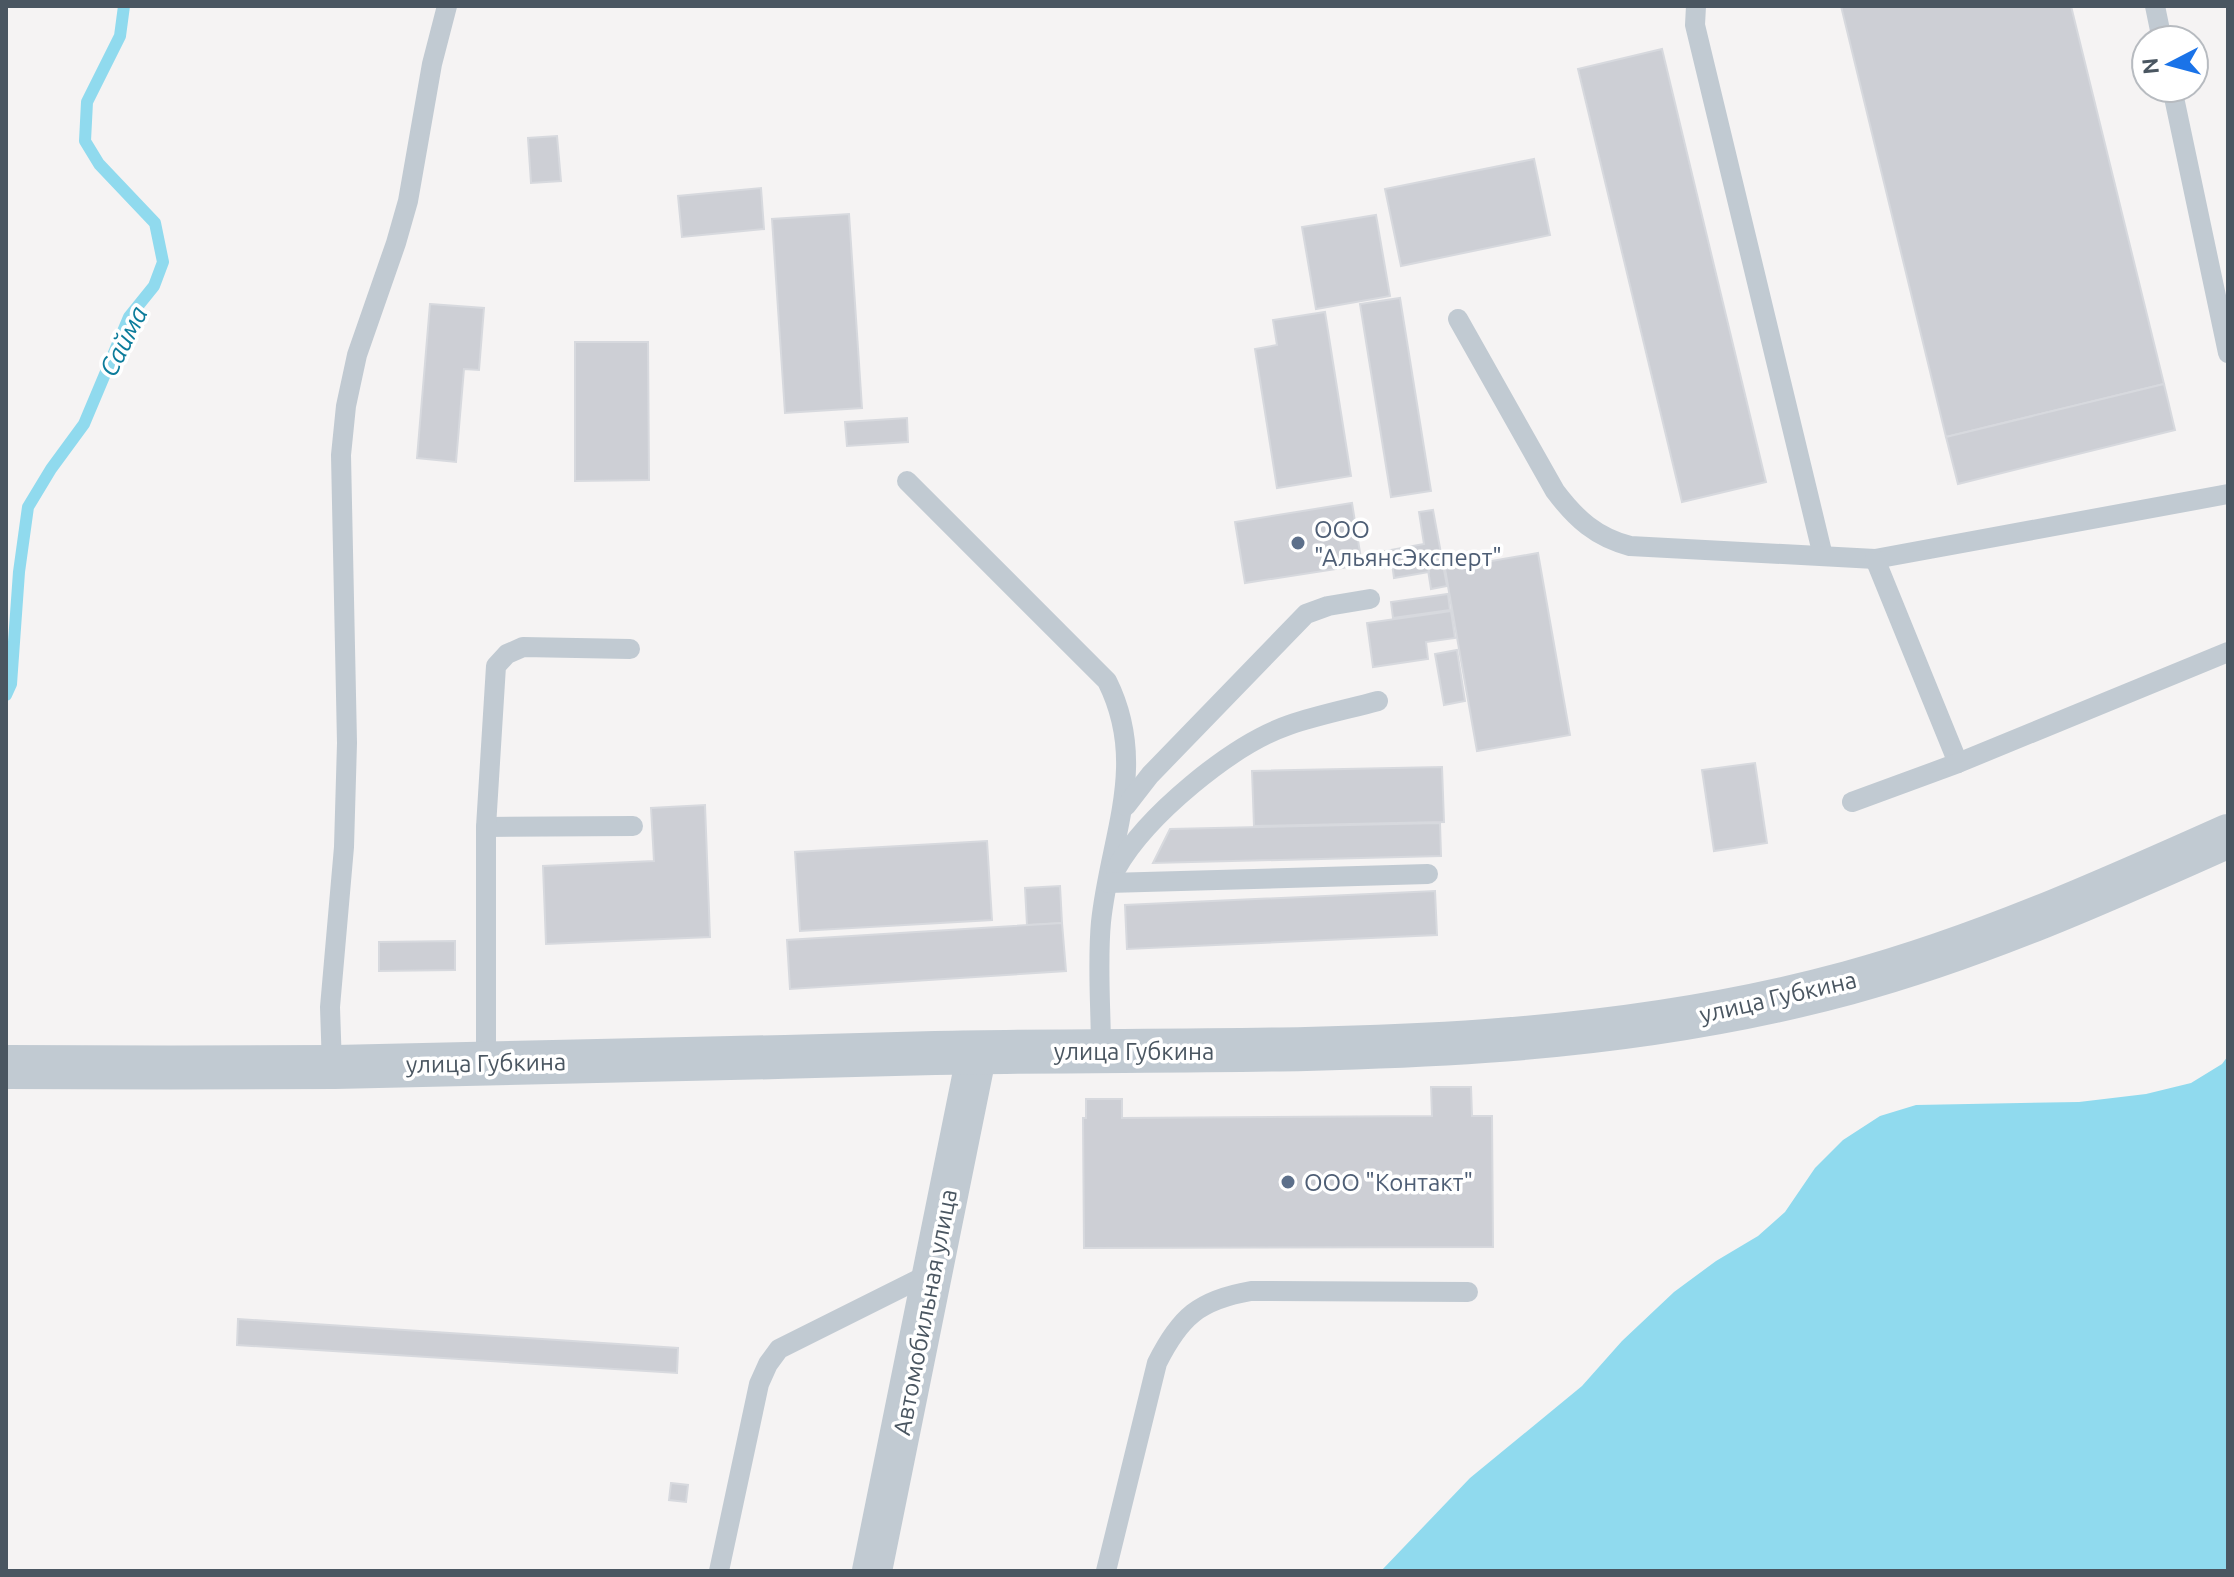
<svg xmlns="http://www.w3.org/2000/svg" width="2234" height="1577" font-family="Ubuntu,sans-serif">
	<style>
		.water { fill: #90daee }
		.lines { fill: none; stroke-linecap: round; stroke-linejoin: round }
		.stream { stroke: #90daee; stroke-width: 12 }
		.building { fill: #cdcfd5; stroke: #d7d9de; stroke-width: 2 }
		.service { stroke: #c1cad2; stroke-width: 20 }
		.minor { stroke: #c1cad2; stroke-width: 40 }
		.tertiary { stroke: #c1cad2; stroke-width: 44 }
		.service-dot { fill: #5c6f8a; stroke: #fff; stroke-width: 3 }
		.labels { text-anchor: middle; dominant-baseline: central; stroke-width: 7; stroke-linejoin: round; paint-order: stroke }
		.service-label { font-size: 24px; fill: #4e5e75; stroke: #fff; text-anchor: start }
		.street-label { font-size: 24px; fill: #4a5661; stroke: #fff }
		.water-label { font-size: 26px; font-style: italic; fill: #0c7c9b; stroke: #fff }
	</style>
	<rect width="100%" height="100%" fill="#f5f3f3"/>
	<!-- water -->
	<path class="water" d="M2228,1056V1571H1381L1470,1478L1582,1386L1622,1341L1674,1292L1716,1261L1758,1236L1785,1212L1815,1168L1843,1140L1880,1116L1916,1105L2079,1102L2146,1094L2191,1083L2222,1064Z"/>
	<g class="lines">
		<!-- stream -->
		<path class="stream" d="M6,695L11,684L19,572L28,507L51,469L84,424L129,317L154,286L163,262L155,223L99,164L85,141L87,102L120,36L124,6"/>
	</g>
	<!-- building -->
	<g class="building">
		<path d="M1841,6H2071L2164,384L1946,437Z"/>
		<path d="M1662,49L1766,482L1682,502L1578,69Z"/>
		<path d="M557,136L561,181L531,183L528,138Z"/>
		<path d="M1534,159L1550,235L1401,266L1385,189Z"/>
		<path d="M761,188L764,229L682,237L678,196Z"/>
		<path d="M849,214L862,408L785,413L772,219Z"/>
		<path d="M1376,215L1390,296L1316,309L1302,227Z"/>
		<path d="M1400,298L1431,491L1391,497L1360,304Z"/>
		<path d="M430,304L484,308L479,370L464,369L456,462L417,458Z"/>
		<path d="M1325,312L1351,476L1277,488L1255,349L1277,345L1273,320Z"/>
		<path d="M575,342H648L649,480L575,481Z"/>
		<path d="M2164,384L2175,430L1958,484L1946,437Z"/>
		<path d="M907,418L908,442L847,446L845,422Z"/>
		<path d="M1352,503L1362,565L1245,583L1235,522Z"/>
		<path d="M1433,510L1447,586L1431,589L1426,557L1387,564L1385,551L1424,544L1419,512Z"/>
		<path d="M1538,553L1570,735L1477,751L1445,569Z"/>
		<path d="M1426,557L1429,572L1394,578L1392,563Z"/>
		<path d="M1448,594L1450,610L1393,618L1391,602Z"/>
		<path d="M1451,611L1455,638L1426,642L1428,659L1373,667L1367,623Z"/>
		<path d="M1457,650L1465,701L1444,705L1435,654Z"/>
		<path d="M1755,763L1767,843L1714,851L1702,770Z"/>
		<path d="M1442,767L1444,822L1254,826L1252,771Z"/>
		<path d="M705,805L710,937L546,944L543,866L654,861L651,808Z"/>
		<path d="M1440,823L1441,856L1153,863L1170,829Z"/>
		<path d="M987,841L992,920L800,931L795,852Z"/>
		<path d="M1060,886L1062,923L1027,925L1025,888Z"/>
		<path d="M1435,891L1437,935L1127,949L1125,905Z"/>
		<path d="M1062,923L1066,971L790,989L787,940Z"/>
		<path d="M455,941V970L379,971V942Z"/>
		<path d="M1431,1087H1471L1472,1116H1492L1493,1247L1084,1248L1083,1118H1086V1099H1122V1118L1432,1116Z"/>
		<path d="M238,1319L678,1348L677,1373L237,1345Z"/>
		<path d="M671,1483L688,1485L686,1502L669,1500Z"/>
	</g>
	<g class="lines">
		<!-- service -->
		<g class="service">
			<path d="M1696,6L1695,25L1823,556"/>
			<path d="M2155,6L2162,40"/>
			<path d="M2172,88L2228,353"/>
			<path d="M1458,319L1555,491C1576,519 1596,537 1630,546L1875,559L2228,494"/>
			<path d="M907,481L1107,681C1149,765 1110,836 1101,922C1097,964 1101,1009 1101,1051"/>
			<path d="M1875,559L1958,763"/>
			<path d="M1852,802L1958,763L2228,652"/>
			<path d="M1126,806L1150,775L1306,614L1328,606L1370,599"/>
			<path d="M486,827L633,826"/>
			<path d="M1116,869C1146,816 1231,745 1289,725C1318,715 1349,709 1378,701"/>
			<path d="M1108,883L1428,874"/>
			<path d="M486,1063V827L496,666L507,654L523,647L630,649"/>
			<path d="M332,1067L330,1007L344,847L347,743L341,455L346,406L357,355L396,243L408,201L432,64L447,6"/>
			<path d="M719,1571L759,1384L768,1364L779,1349L933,1272"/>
			<path d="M1106,1571L1157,1363C1180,1317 1199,1300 1251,1291L1468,1292"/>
		</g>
		<!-- minor -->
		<path class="minor" d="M872,1571L977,1052"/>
		<!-- tertiary -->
		<path class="tertiary" d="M6,1067C116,1067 225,1068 335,1067C535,1064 735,1058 935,1053C1244,1046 1546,1065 1848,983C1980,947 2103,892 2228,836"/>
	</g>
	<!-- markers -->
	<g class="service-dot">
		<circle cx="1298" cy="543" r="8"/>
		<circle cx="1288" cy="1182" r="8"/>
	</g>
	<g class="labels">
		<!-- service labels -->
		<g class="service-label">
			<text x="1314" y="529">ООО<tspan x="1314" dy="28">"АльянсЭксперт"</tspan></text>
			<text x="1304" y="1182">ООО "Контакт"</text>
		</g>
		<!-- street labels -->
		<g class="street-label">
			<text transform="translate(1778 997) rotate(-13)">улица Губкина</text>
			<text x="1134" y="1051">улица Губкина</text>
			<text transform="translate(486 1063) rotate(-1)">улица Губкина</text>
			<text transform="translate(925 1312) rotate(-79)">Автомобильная улица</text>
		</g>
		<!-- water labels -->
		<g class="water-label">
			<text transform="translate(123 341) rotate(-63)">Сайма</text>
		</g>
	</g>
	<!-- border -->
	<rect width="2234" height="1577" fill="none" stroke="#4a5661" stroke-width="16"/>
	<!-- north arrow -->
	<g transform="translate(2170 64) rotate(264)"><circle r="38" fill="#ffffff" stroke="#b7bbc0" stroke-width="2"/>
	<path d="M0-6L14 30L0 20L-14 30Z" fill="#1a73e8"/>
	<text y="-12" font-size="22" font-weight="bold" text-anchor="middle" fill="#4a5661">N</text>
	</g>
</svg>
